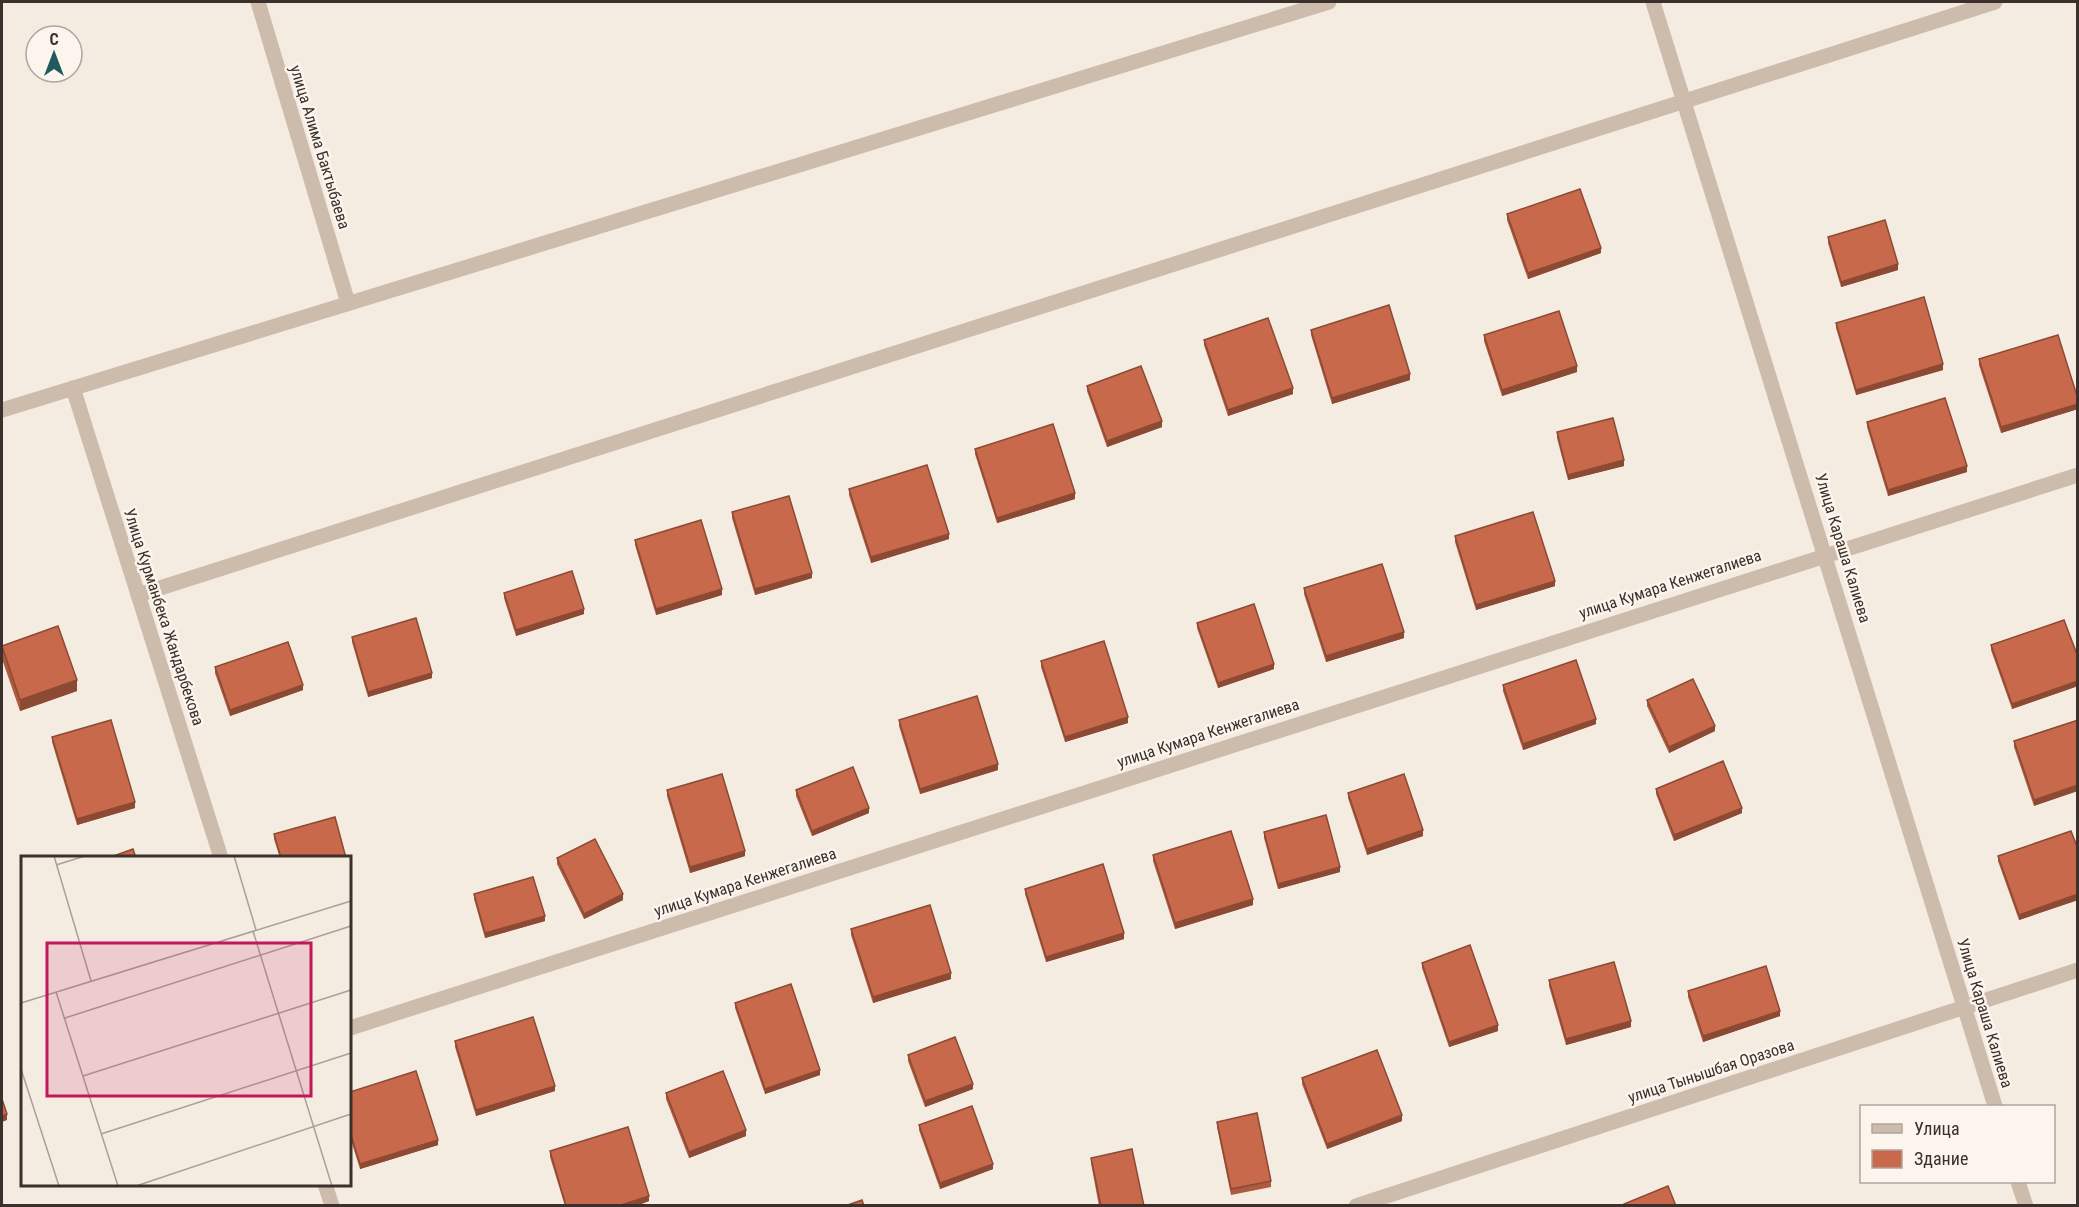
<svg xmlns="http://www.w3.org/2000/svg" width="2079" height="1207" font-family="'Roboto Condensed',sans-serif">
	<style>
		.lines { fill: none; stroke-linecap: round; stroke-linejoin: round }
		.minor { stroke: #cdbbac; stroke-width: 15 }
		.tertiary { stroke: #cdbbac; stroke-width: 15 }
		.wall { fill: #ac5a40 }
		.shaded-wall { fill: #8c4a34 }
		.building { fill: #c8694b; stroke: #8c4a34; stroke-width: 1.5 }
		.labels { text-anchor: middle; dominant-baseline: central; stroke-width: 5; stroke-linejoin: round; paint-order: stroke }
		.street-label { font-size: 16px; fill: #3b302b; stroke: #fbf5ee }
		.inset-road { fill: none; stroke: #aaa098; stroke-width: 1.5 }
		.view { fill: #c2185b; fill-opacity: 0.15; stroke: #c2185b; stroke-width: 3 }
		.inset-edge { fill: none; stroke: #3b302b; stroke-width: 3 }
	</style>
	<rect width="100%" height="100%" fill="#f4ebe1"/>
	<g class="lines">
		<!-- minor -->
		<g class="minor">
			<path d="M258,2L348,303"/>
			<path d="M73,388L221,858"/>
			<path d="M138,595L1995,2"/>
			<path d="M350,1028L2078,475"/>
			<path d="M325,1184L332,1206"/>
			<path d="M1356,1206L2078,970"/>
		</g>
		<!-- tertiary -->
		<g class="tertiary">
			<path d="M1653,2L1995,1106"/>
			<path d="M2,410L1329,2"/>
			<path d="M2018,1182L2026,1206"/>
		</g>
	</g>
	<!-- wall -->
	<g class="wall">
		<path d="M1507,214L1601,253L1528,279L1507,220Z"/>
		<path d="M1828,237L1898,270L1841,287L1828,243Z"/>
		<path d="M1836,323L1943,370L1856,395L1836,328Z"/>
		<path d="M1311,330L1410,380L1332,404L1311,335Z"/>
		<path d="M1484,335L1577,372L1502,396L1484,341Z"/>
		<path d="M1204,340L1293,394L1228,416L1204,345Z"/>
		<path d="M1979,359L2078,399V409L2001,433L1979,365Z"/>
		<path d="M1087,386L1162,427L1107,447L1087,391Z"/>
		<path d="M1867,422L1967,472L1888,496L1867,427Z"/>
		<path d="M1557,432L1624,466L1568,480L1557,438Z"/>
		<path d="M975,449L1075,499L997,523L975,454Z"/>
		<path d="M849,489L949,539L871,563L849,495Z"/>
		<path d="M732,512L812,578L755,595L732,518Z"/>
		<path d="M1455,536L1555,586L1476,610L1455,542Z"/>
		<path d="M635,540L722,595L656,615L635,545Z"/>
		<path d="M1304,588L1404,638L1326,662L1304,594Z"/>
		<path d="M504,593L584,614L516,636L504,598Z"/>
		<path d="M1197,623L1274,669L1218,688L1197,628Z"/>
		<path d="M352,637L432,678L368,697L352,642Z"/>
		<path d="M1991,645L2078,657V686L2012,709L1991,650Z"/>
		<path d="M2,646L77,691L20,711L2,659Z"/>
		<path d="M1041,661L1128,723L1065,742L1041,667Z"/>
		<path d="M215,667L303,690L230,716L215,673Z"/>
		<path d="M1503,685L1596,724L1523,750L1503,691Z"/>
		<path d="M1647,700L1715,731L1669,753L1647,706Z"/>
		<path d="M899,720L998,770L920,794L899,726Z"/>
		<path d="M2078,720L2034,806L2014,747V741Z"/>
		<path d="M52,737L135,808L77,825L52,742Z"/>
		<path d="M1656,789L1742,813L1674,841L1656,794Z"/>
		<path d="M667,790L745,856L690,873L667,796Z"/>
		<path d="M796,790L869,813L812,836L796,796Z"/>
		<path d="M1348,793L1423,836L1367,855L1348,798Z"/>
		<path d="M1264,832L1340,872L1278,889L1264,838Z"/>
		<path d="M274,834L346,858H280L274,839Z"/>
		<path d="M2078,849V900L2019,920L1998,861V856Z"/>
		<path d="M1153,855L1253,905L1175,929L1153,861Z"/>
		<path d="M557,858L623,900L584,919L557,864Z"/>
		<path d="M1025,889L1124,939L1046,962L1025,894Z"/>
		<path d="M474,894L545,921L485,938L474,899Z"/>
		<path d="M851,929L951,979L873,1003L851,935Z"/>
		<path d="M1422,963L1498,1031L1449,1047L1422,968Z"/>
		<path d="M1549,980L1631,1027L1566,1045L1549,986Z"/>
		<path d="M1688,991L1780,1016L1703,1042L1688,997Z"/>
		<path d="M735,1003L820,1075L765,1094L735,1008Z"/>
		<path d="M455,1041L555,1091L476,1116L455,1047Z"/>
		<path d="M908,1055L973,1089L925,1107L908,1061Z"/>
		<path d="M1302,1078L1402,1121L1327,1149L1302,1084Z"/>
		<path d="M350,1092L438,1145L360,1169L350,1137Z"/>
		<path d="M666,1093L746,1136L689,1158L666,1099Z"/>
		<path d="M1217,1122L1271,1181V1187L1231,1195L1217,1127Z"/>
		<path d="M919,1125L993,1169L940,1189L919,1130Z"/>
		<path d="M550,1151L649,1201L636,1206H565L550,1157Z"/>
		<path d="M1091,1158L1144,1206H1099L1091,1163Z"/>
	</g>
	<!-- shaded-wall -->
	<g class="shaded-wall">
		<path d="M1601,248V253L1528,279V273Z"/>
		<path d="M1898,264V270L1841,287V282Z"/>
		<path d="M1943,364V370L1856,395V390Z"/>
		<path d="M1577,366V372L1502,396V390Z"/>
		<path d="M1410,374V380L1332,404V398Z"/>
		<path d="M1293,388V394L1228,416V410Z"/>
		<path d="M2078,404V409L2001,433V427Z"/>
		<path d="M1162,421V427L1107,447V441Z"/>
		<path d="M1624,460V466L1568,480V475Z"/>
		<path d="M1967,466V472L1888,496V490Z"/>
		<path d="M1075,493V499L997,523V518Z"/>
		<path d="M949,534V539L871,563V557Z"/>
		<path d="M812,573V578L755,595V589Z"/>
		<path d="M1555,581V586L1476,610V605Z"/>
		<path d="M722,589V595L656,615V609Z"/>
		<path d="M584,609V614L516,636V630Z"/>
		<path d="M1404,632V638L1326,662V656Z"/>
		<path d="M1274,664V669L1218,688V683Z"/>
		<path d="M432,673V678L368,697V692Z"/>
		<path d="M77,680V691L20,711V700Z"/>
		<path d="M2078,681V686L2012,709V704Z"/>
		<path d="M303,685V690L230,716V710Z"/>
		<path d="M1128,717V723L1065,742V737Z"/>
		<path d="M1596,719V724L1523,750V744Z"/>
		<path d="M1715,726V731L1669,753V747Z"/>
		<path d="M998,764V770L920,794V789Z"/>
		<path d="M2078,785V791L2034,806V800Z"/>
		<path d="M135,802V808L77,825V819Z"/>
		<path d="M869,808V813L812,836V831Z"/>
		<path d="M1742,808V813L1674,841V835Z"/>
		<path d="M1423,830V836L1367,855V849Z"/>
		<path d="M745,851V856L690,873V867Z"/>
		<path d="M1340,867V872L1278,889V884Z"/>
		<path d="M623,894V900L584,919V914Z"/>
		<path d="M2078,894V900L2019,920V915Z"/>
		<path d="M1253,899V905L1175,929V923Z"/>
		<path d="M545,916V921L485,938V933Z"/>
		<path d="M1124,933V939L1046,962V957Z"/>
		<path d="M951,973V979L873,1003V997Z"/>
		<path d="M1780,1011V1016L1703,1042V1036Z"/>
		<path d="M1631,1021V1027L1566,1045V1039Z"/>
		<path d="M1498,1025V1031L1449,1047V1042Z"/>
		<path d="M820,1070V1075L765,1094V1089Z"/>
		<path d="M973,1084V1089L925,1107V1101Z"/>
		<path d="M555,1086V1091L476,1116V1110Z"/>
		<path d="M7,1114V1120L2,1122V1116Z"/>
		<path d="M1402,1115V1121L1327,1149V1144Z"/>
		<path d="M746,1130V1136L689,1158V1152Z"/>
		<path d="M438,1140V1145L360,1169V1164Z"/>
		<path d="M993,1164V1169L940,1189V1183Z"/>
		<path d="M649,1196V1201L636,1206H618Z"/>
	</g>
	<!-- building -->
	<g class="building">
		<path d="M1580,189L1601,248L1528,273L1507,214Z"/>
		<path d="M1885,220L1898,264L1841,282L1828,237Z"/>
		<path d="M1924,297L1943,364L1856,390L1836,323Z"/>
		<path d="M1389,305L1410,374L1332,398L1311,330Z"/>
		<path d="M1559,311L1577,366L1502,390L1484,335Z"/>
		<path d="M1268,318L1293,388L1228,410L1204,340Z"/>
		<path d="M2058,335L2078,399V404L2001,427L1979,359Z"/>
		<path d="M1141,366L1162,421L1107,441L1087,386Z"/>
		<path d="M1945,398L1967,466L1888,490L1867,422Z"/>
		<path d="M1613,418L1624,460L1568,475L1557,432Z"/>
		<path d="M1053,424L1075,493L997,518L975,449Z"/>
		<path d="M927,465L949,534L871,557L849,489Z"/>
		<path d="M789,496L812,573L755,589L732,512Z"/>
		<path d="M1533,512L1555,581L1476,605L1455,536Z"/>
		<path d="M701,520L722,589L656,609L635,540Z"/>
		<path d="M1382,564L1404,632L1326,656L1304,588Z"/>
		<path d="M572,571L584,609L516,630L504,593Z"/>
		<path d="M1254,604L1274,664L1218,683L1197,623Z"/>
		<path d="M416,618L432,673L368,692L352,637Z"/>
		<path d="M2064,620L2078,657V681L2012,704L1991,645Z"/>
		<path d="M58,626L77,680L20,700L2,646Z"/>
		<path d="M1104,641L1128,717L1065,737L1041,661Z"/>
		<path d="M288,642L303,685L230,710L215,667Z"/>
		<path d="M1576,660L1596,719L1523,744L1503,685Z"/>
		<path d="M1693,679L1715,726L1669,747L1647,700Z"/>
		<path d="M977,696L998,764L920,789L899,720Z"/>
		<path d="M111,720L135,802L77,819L52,737Z"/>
		<path d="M2078,720V785L2034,800L2014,741Z"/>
		<path d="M1723,761L1742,808L1674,835L1656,789Z"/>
		<path d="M853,767L869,808L812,831L796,790Z"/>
		<path d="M722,774L745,851L690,867L667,790Z"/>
		<path d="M1404,774L1423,830L1367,849L1348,793Z"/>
		<path d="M1326,815L1340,867L1278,884L1264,832Z"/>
		<path d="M335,817L346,858H281L274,834Z"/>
		<path d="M1231,831L1253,899L1175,923L1153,855Z"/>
		<path d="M2071,831L2078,849V894L2019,915L1998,856Z"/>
		<path d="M595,839L623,894L584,914L557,858Z"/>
		<path d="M133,849L136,858H108Z"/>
		<path d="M1103,864L1124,933L1046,957L1025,889Z"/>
		<path d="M533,877L545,916L485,933L474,894Z"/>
		<path d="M930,905L951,973L873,997L851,929Z"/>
		<path d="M1470,945L1498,1025L1449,1042L1422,963Z"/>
		<path d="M1614,962L1631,1021L1566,1039L1549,980Z"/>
		<path d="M1766,966L1780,1011L1703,1036L1688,991Z"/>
		<path d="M791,984L820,1070L765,1089L735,1003Z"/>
		<path d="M533,1017L555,1086L476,1110L455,1041Z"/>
		<path d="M955,1037L973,1084L925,1101L908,1055Z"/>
		<path d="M1377,1050L1402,1115L1327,1144L1302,1078Z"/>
		<path d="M416,1071L438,1140L360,1164L350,1132V1092Z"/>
		<path d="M723,1071L746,1130L689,1152L666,1093Z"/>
		<path d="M2,1099L7,1114L2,1116Z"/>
		<path d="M972,1106L993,1164L940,1183L919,1125Z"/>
		<path d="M1257,1113L1271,1181L1231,1189L1217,1122Z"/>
		<path d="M628,1127L649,1196L618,1206H566L550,1151Z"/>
		<path d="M1132,1149L1144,1206H1101L1091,1158Z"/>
		<path d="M1668,1186L1676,1206H1624V1204Z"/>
		<path d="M862,1200L864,1206H845Z"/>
	</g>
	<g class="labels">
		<!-- street labels -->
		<g class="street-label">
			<text transform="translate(320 147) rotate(73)">улица Алима Бактыбаева</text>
			<text transform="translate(1843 548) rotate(73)">Улица Караша Калиева</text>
			<text transform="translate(1670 584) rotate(-18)">улица Кумара Кенжегалиева</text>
			<text transform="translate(164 617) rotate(72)">Улица Курманбека Жандарбекова</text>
			<text transform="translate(1208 733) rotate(-18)">улица Кумара Кенжегалиева</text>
			<text transform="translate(745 882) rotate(-18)">улица Кумара Кенжегалиева</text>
			<text transform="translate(1985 1013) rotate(73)">Улица Караша Калиева</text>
			<text transform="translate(1711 1071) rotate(-18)">улица Тынышбая Оразова</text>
		</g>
	</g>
	<!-- overview -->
	<g transform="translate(21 856)">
		<rect width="330" height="330" fill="#f4ebe1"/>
		<path class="inset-road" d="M33,0L70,125M213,0L235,74M35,9L64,0M232,75L311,330M35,136L97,330M0,147L330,45M44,162L330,70M0,213L38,330M62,220L330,134M80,278L330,197M115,330L330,258"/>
		<path class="view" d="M26,87H290V240H26Z"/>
		<rect width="330" height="330" class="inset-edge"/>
	</g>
	<!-- border -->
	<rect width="2079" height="1207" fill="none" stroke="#3b302b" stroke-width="6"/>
	<!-- legend -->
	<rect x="1860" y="1105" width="195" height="78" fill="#fbf5ee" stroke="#aea6a0" stroke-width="1.5"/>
	<rect x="1872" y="1124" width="30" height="9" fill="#cdbbac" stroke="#aea6a0" stroke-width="1.5"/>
	<text x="1914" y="1135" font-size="18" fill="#3b302b">Улица</text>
	<rect x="1872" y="1150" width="30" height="18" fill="#c8694b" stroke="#aea6a0" stroke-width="1.5"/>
	<text x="1914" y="1165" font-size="18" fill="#3b302b">Здание</text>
	<!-- north arrow -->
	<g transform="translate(54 54)"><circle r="28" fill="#fbf5ee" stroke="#aea6a0" stroke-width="1.5"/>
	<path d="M0-4.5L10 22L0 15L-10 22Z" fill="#1f5a5e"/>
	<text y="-9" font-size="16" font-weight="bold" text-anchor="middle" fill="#3b302b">С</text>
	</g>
</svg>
